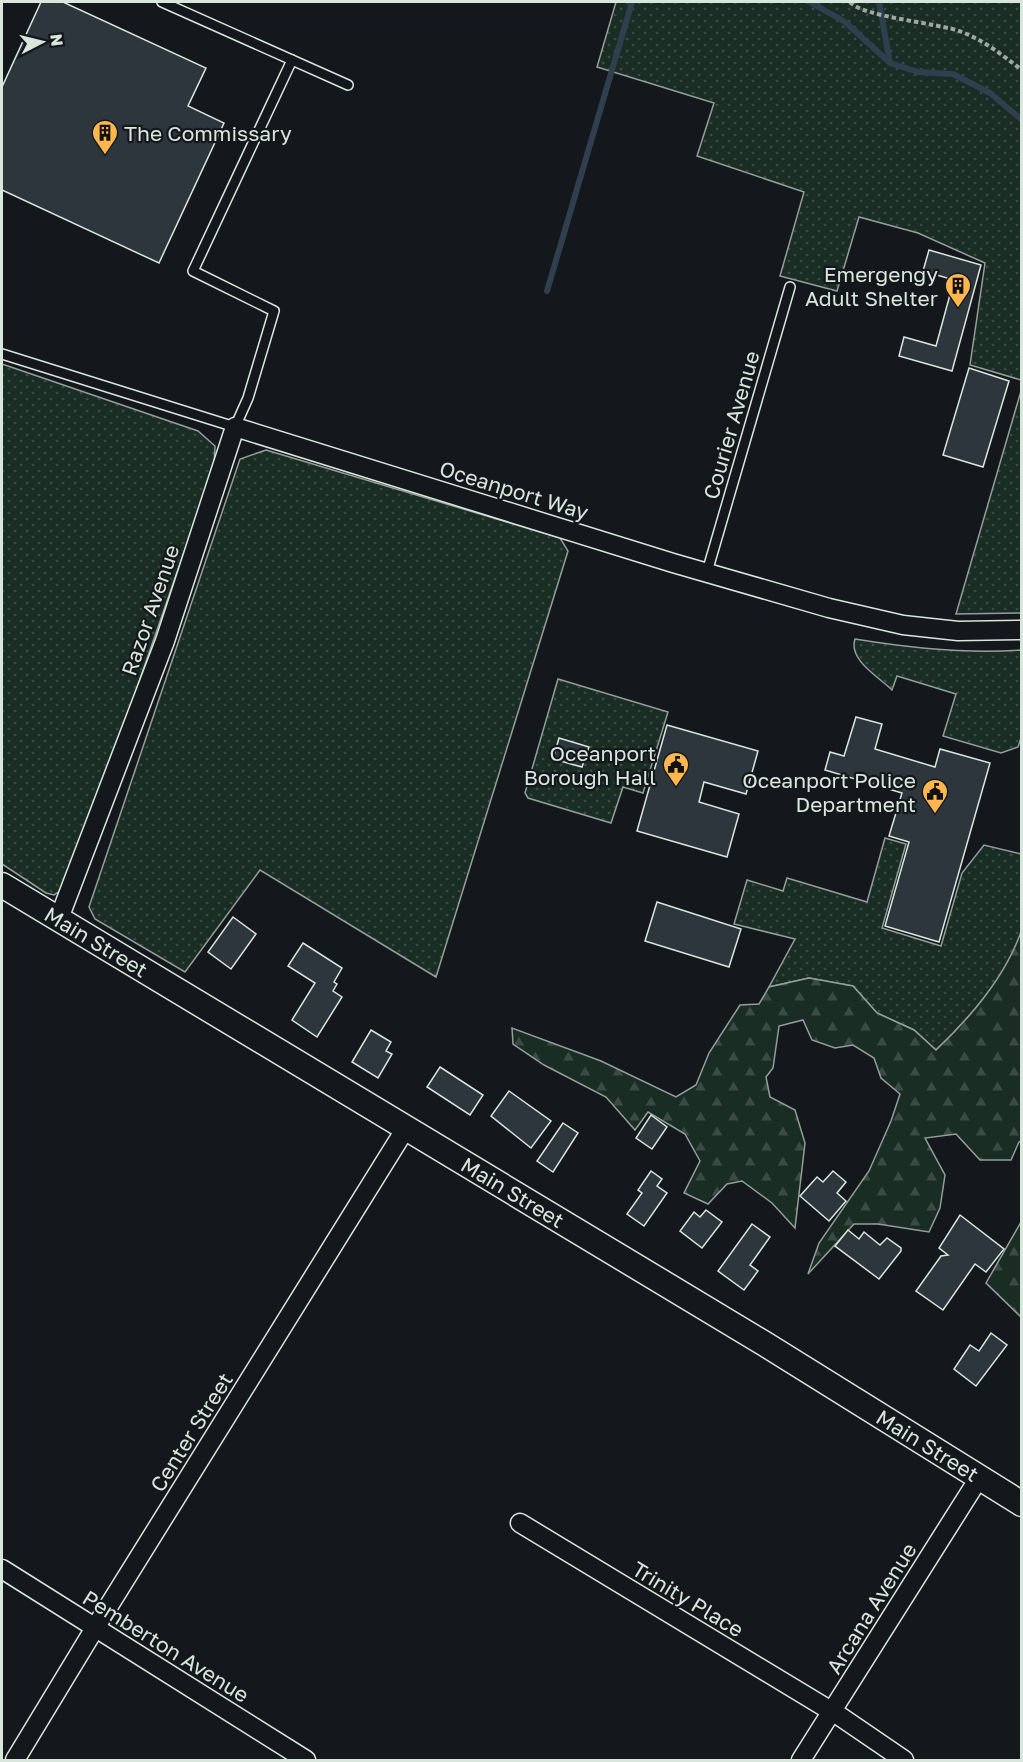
<svg xmlns="http://www.w3.org/2000/svg" width="1023" height="1762" font-family="'Golos Text',sans-serif">
	<style>
		.grass { fill: url(#grass-dots); stroke: #939e99; stroke-width: 1.5 }
		.forest { fill: url(#forest-firs); stroke: #939e99; stroke-width: 1.5 }
		.lines { fill: none; stroke-linecap: round; stroke-linejoin: round }
		.stream { stroke: #2f3f4d; stroke-width: 6 }
		.building { fill: #2c363c; stroke: #d8e6dc; stroke-width: 1.5 }
		.lane-casing { stroke: #d8e6dc; stroke-width: 12 }
		.street-casing { stroke: #d8e6dc; stroke-width: 21 }
		.secondary-casing { stroke: #d8e6dc; stroke-width: 27 }
		.path { stroke: #9da8a2; stroke-width: 4; stroke-dasharray: 4.5 3; stroke-linecap: butt }
		.lane { stroke: #14181c; stroke-width: 9 }
		.street { stroke: #14181c; stroke-width: 18 }
		.secondary { stroke: #14181c; stroke-width: 24 }
		.labels { text-anchor: middle; dominant-baseline: central; stroke-width: 4.5; stroke-linejoin: round; paint-order: stroke }
		.poi-label { font-size: 21px; fill: #d8e6dc; stroke: #14181c; text-anchor: end }
		.street-label { font-size: 21px; fill: #d8e6dc; stroke: #14181c }
	</style>
	<defs>
		<pattern id="grass-dots" width="8" height="8" patternUnits="userSpaceOnUse" patternTransform="scale(1.5)"><rect width="8" height="8" fill="#1a2d24"/><path d="M2 2h.1M6 6h.1" fill="none" stroke="#3b4b43" stroke-width="1.8" stroke-linecap="round"/></pattern>
		<pattern id="forest-firs" width="22" height="20" patternUnits="userSpaceOnUse" patternTransform="scale(1.5)"><rect width="22" height="20" fill="#1a2d24"/><path d="M5 1l3.5 6h-7zM16 11l3.5 6h-7z" fill="#3b4b43"/></pattern>
	</defs>
	<rect width="100%" height="100%" fill="#14181c"/>
	<!-- grass -->
	<g class="grass">
		<path d="M616,2H1021V380L970,365L985,263L918,233L859,217L837,291L780,276L804,192L697,156L714,103L597,67Z"/>
		<path d="M2,364L198,431L215,446L214,466L68,886L54,895L46,893L2,864Z"/>
		<path d="M1021,391V613L956,614Z"/>
		<path d="M266,450L560,538L568,551L436,977L260,870L185,972L95,919L89,907L240,459Z"/>
		<path d="M855,639C910,648 966,654 1021,650L1022,735L1018,747L1001,753L943,736L956,694L897,676L892,690C879,677 848,660 855,639Z"/>
		<path d="M558,679L668,712L643,793L623,787L611,823L528,798L525,793Z"/>
		<path d="M885,838L906,844L882,928L941,946L962,873L984,845L1021,854C1021,878 1023,908 1021,932C1015,967 962,1026 936,1050L914,1030L877,1013L853,986L809,978L769,987L795,939L734,924L747,880L783,891L787,878L867,902Z"/>
	</g>
	<!-- forest -->
	<g class="forest">
		<path d="M1021,932V1141L1019,1142L1011,1160H980L956,1134L925,1138L945,1175L940,1208L929,1232L878,1224H854L808,1274L819,1243L869,1171L891,1121L900,1094L881,1078L874,1058L853,1045L835,1048L812,1040L803,1020L779,1026L773,1068L766,1077L770,1097L795,1110L805,1143L795,1228L772,1203L742,1181L727,1184L708,1204L684,1193L700,1161L685,1134L648,1112L635,1130L606,1097L544,1065L513,1044L512,1028L601,1061L676,1097L696,1085L709,1053L740,1005L759,1004L769,987L809,978L853,986L877,1013L914,1030L936,1050C970,1018 1005,976 1021,932Z"/>
		<path d="M1021,1222V1317L986,1283Z"/>
	</g>
	<g class="lines">
		<!-- stream -->
		<g class="stream">
			<path d="M810,2L845,22L890,63"/>
			<path d="M879,2L890,63L918,72L953,74L990,93L1022,120"/>
			<path d="M547,291L632,2"/>
		</g>
	</g>
	<!-- building -->
	<g class="building">
		<path d="M41,2H63L206,68L188,106L224,123L159,263L2,190V87Z"/>
		<path d="M929,250L981,265L952,371L899,356L904,337L936,346L954,280L923,271Z"/>
		<path d="M969,368L1009,381L983,467L943,455Z"/>
		<path d="M856,717L882,724L875,749L935,767L940,749L990,763L939,942L885,926L909,842L889,836L902,793L825,770L830,752L844,756Z"/>
		<path d="M667,725L758,751L746,794L704,782L699,802L739,814L727,857L637,831Z"/>
		<path d="M559,738L589,747L582,767L553,759Z"/>
		<path d="M657,902L741,929L729,967L645,941Z"/>
		<path d="M233,917L256,934L231,969L208,952Z"/>
		<path d="M303,943L342,968L334,982L337,984L333,991L342,997L317,1037L292,1020L315,983L288,966Z"/>
		<path d="M371,1030L391,1042L386,1051L392,1054L378,1078L352,1062Z"/>
		<path d="M440,1067L483,1095L470,1115L427,1087Z"/>
		<path d="M509,1091L551,1121L531,1148L491,1116Z"/>
		<path d="M651,1115L667,1127L652,1149L636,1138Z"/>
		<path d="M563,1123L578,1133L553,1172L537,1161Z"/>
		<path d="M651,1171L662,1179L657,1186L667,1193L644,1226L627,1214L642,1193L638,1190Z"/>
		<path d="M833,1171L846,1182L837,1193L846,1201L829,1221L800,1196L817,1177L823,1182Z"/>
		<path d="M706,1210L722,1222L702,1248L680,1231L694,1212L700,1217Z"/>
		<path d="M960,1215L1004,1249L986,1272L975,1264L943,1310L916,1291L941,1256L948,1255L939,1248Z"/>
		<path d="M752,1224L770,1237L750,1265L758,1271L744,1290L718,1271Z"/>
		<path d="M848,1230L859,1239L864,1232L880,1245L887,1238L901,1248V1251L879,1279L835,1246Z"/>
		<path d="M991,1333L1007,1345L976,1386L954,1369L970,1345L979,1351Z"/>
	</g>
	<g class="lines">
		<defs>
			<g id="lane">
				<path d="M162,2L348,85"/>
				<path d="M2,354L235,427L248,398L274,311L193,271L292,60"/>
				<path d="M707,572L790,287"/>
			</g>
			<g id="street">
				<path d="M58,921L165,641L235,427L673,563L829,608L903,625L958,631L1022,630"/>
				<path d="M520,1523L841,1717L904,1760"/>
				<path d="M2,1569L306,1760"/>
				<path d="M15,1760L95,1628L406,1128"/>
				<path d="M801,1760L979,1478"/>
			</g>
			<g id="secondary">
				<path id="s1" d="M2,885L765,1344L1022,1504"/>
			</g>
		</defs>
		<!-- lane casing -->
		<use href="#lane" class="lane-casing"/>
		<!-- street casing -->
		<use href="#street" class="street-casing"/>
		<!-- secondary casing -->
		<use href="#secondary" class="secondary-casing"/>
		<!-- path -->
		<path class="path" d="M850,2C862,17 939,23 962,32C985,41 1002,55 1022,70"/>
		<!-- lane -->
		<use href="#lane" class="lane"/>
		<!-- street -->
		<use href="#street" class="street"/>
		<!-- secondary -->
		<use href="#secondary" class="secondary"/>
	</g>
	<!-- icons -->
	<defs>
		<symbol id="building-pin" viewBox="-11 -11 22 30"><path d="M0 17L-7.5 6A9.5 9.5 0 1 1 7.5 6Z" fill="#ffb74d" stroke="#14181c"/><path d="M-4-6H4V6H1V3H-1V6H-4ZM-2.5-4.3h1.7v1.8h-1.7ZM.8-4.3h1.7v1.8H.8ZM-2.5-1h1.7V.8h-1.7ZM.8-1h1.7V.8H.8Z" fill="#111"/></symbol>
		<symbol id="civic-pin" viewBox="-11 -11 22 30"><path d="M0 17L-7.5 6A9.5 9.5 0 1 1 7.5 6Z" fill="#ffb74d" stroke="#14181c"/><path d="M-.6-6.5H3V-4.5H.6V-3L4-1V1h2V6H-6V1h2V-1L-.6-3ZM-1.2 2.5V6h2.4V2.5Z" fill="#111"/></symbol>
	</defs>
	<g fill-rule="evenodd">
		<use href="#building-pin" x="90" y="118" width="30" height="40"/>
		<use href="#building-pin" x="943" y="271" width="30" height="40"/>
		<use href="#civic-pin" x="661" y="750" width="30" height="40"/>
		<use href="#civic-pin" x="920" y="777" width="30" height="40"/>
	</g>
	<g class="labels">
		<!-- poi labels -->
		<g class="poi-label">
			<text x="124" y="133" text-anchor="start">The Commissary</text>
			<text x="938" y="274">Emergengy<tspan x="938" dy="24">Adult Shelter</tspan></text>
			<text x="656" y="753">Oceanport<tspan x="656" dy="24">Borough Hall</tspan></text>
			<text x="916" y="780">Oceanport Police<tspan x="916" dy="24">Department</tspan></text>
		</g>
		<!-- street labels -->
		<g class="street-label">
			<text transform="translate(731 425) rotate(-74)">Courier Avenue</text>
			<text transform="translate(514 490) rotate(17)">Oceanport Way</text>
			<text transform="translate(150 610) rotate(-71)">Razor Avenue</text>
			<text stroke="none"><textPath href="#s1" startOffset="110">Main Street</textPath></text>
			<text stroke="none"><textPath href="#s1" startOffset="596">Main Street</textPath></text>
			<text transform="translate(191 1432) rotate(-58)">Center Street</text>
			<text stroke="none"><textPath href="#s1" startOffset="1082">Main Street</textPath></text>
			<text transform="translate(688 1599) rotate(31)">Trinity Place</text>
			<text transform="translate(871 1608) rotate(-58)">Arcana Avenue</text>
			<text transform="translate(166 1646) rotate(32)">Pemberton Avenue</text>
		</g>
	</g>
	<!-- border -->
	<rect width="1023" height="1762" fill="none" stroke="#d8e6dc" stroke-width="6"/>
	<!-- north arrow -->
	<g transform="translate(42 42) rotate(83)" stroke="#14181c" stroke-width="4.5" paint-order="stroke">
	<path d="M0-4.5L10 22L0 15L-10 22Z" fill="#d8e6dc"/>
	<text y="-9" font-size="16" font-weight="bold" text-anchor="middle" fill="#d8e6dc">N</text>
	</g>
</svg>
